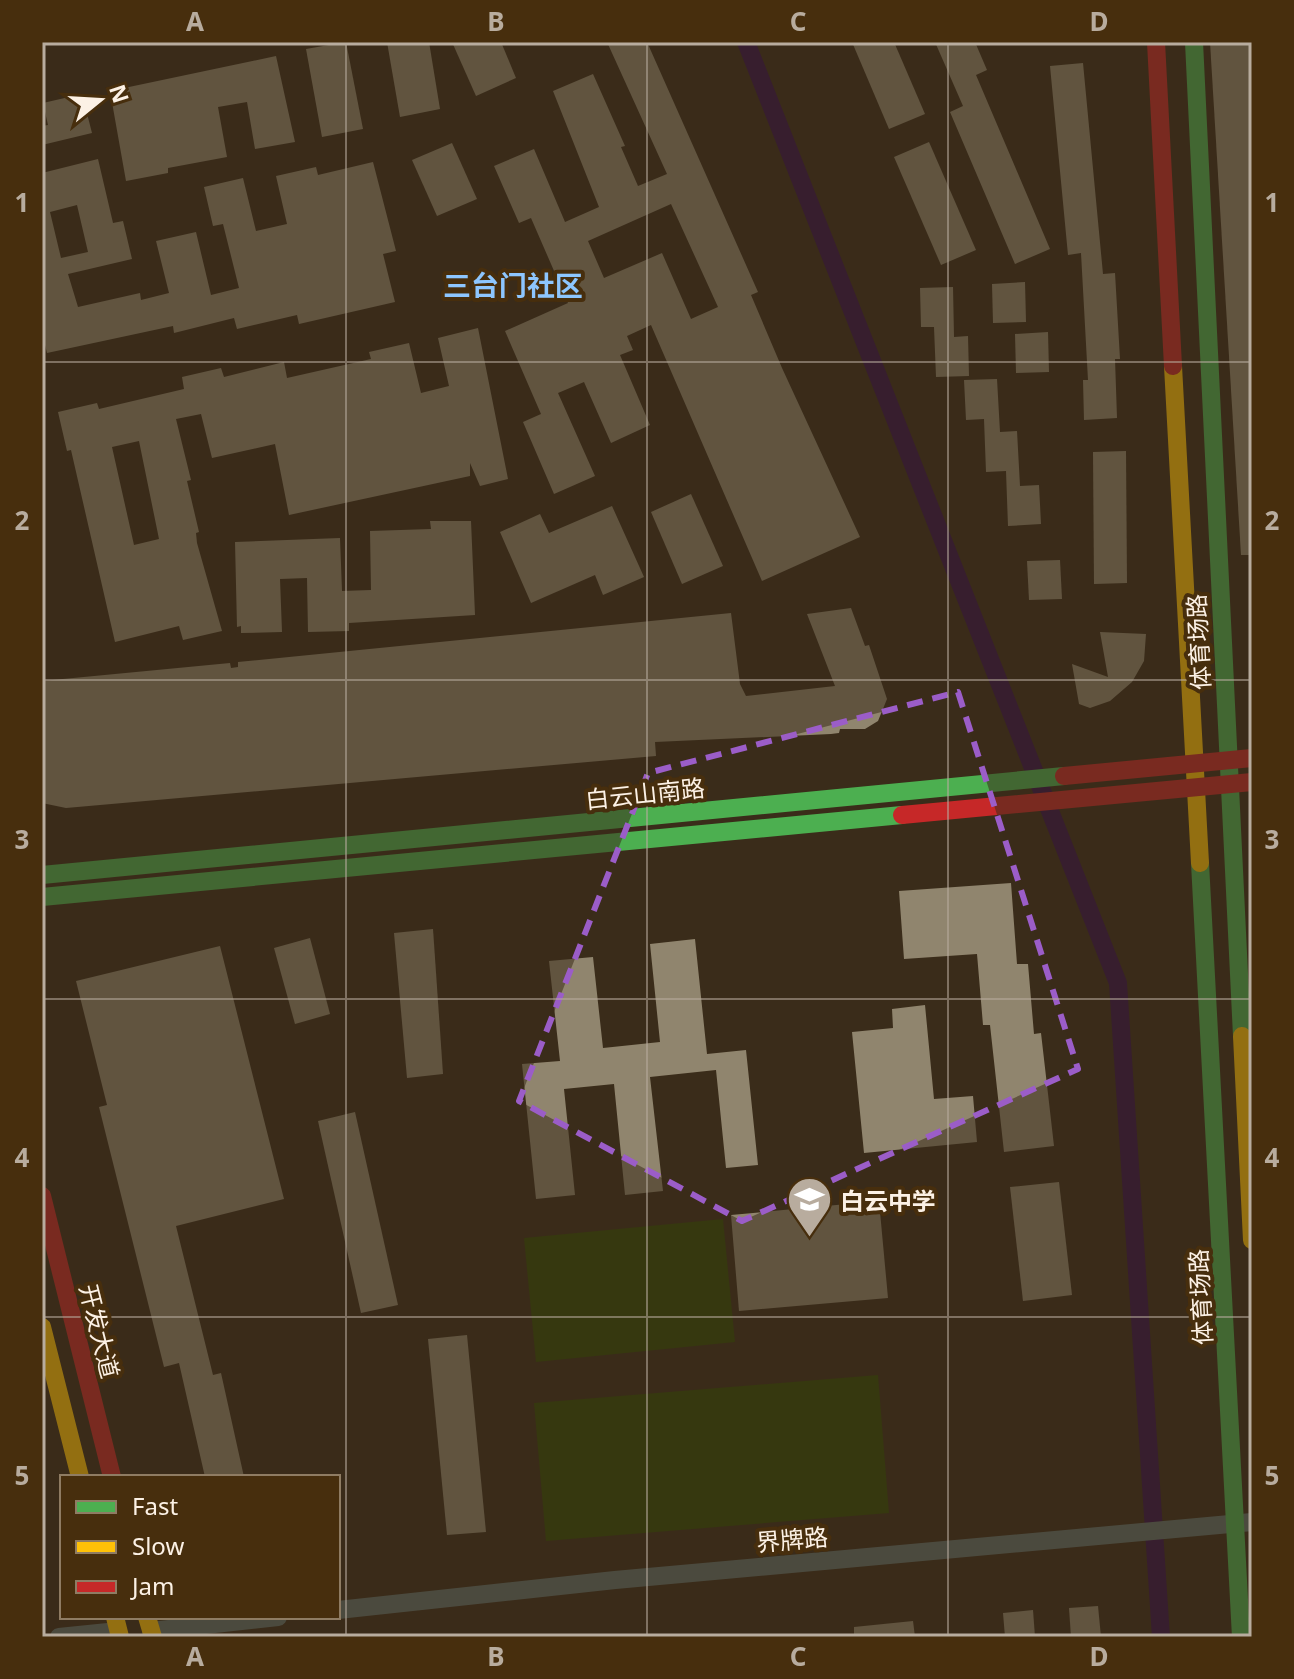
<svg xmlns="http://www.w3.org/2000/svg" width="1294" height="1679" font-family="'Noto Sans','Noto Sans SC',sans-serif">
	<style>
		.green { fill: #324704 }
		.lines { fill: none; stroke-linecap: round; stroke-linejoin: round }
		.canal { stroke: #340e47; stroke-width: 18 }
		.building { fill: #90856e; fill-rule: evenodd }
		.street { stroke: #61706c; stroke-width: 18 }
		.fast { stroke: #4caf50; stroke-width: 18 }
		.slow { stroke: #ffc107; stroke-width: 18 }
		.jam { stroke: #c62828; stroke-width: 18 }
		.marked { fill: none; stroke: #9b5dc8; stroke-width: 6; stroke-dasharray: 16 10; stroke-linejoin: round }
		.grid { fill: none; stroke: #b8ac9e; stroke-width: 2; stroke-opacity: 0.55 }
		.labels { text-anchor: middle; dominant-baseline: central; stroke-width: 8; stroke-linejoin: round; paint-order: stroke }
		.street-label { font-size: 24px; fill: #fcf1e5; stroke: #472e0d }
		.poi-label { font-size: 24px; font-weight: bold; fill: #fcf1e5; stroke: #472e0d; text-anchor: start }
		.quarter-label { font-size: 28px; font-weight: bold; fill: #8dc6fe; stroke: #472e0d }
		.neatline { fill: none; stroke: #b8ac9e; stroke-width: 3 }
		.grid-label { font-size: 26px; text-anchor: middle; font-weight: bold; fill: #b8ac9e }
	</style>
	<rect width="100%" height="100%" fill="#3a2c1a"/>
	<!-- green -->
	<g class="green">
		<path d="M723,1219L735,1342L536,1362L524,1238Z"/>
		<path d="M878,1375L889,1513L546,1541L534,1403Z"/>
	</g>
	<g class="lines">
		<!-- canal -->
		<path class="canal" d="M746,42L1118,983L1161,1637"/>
	</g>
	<!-- building -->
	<g class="building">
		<path d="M346,42L363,129L322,137L306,49Z"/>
		<path d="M387,42H429L440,109L400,117Z"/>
		<path d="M452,42H501L516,78L476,96Z"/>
		<path d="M607,42H647L758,292L751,295L782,368L860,537L762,581L651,325L627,336L633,350L620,355L650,425L611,443L584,382L558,393L595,476L554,494L523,422L541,414L505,331L568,303L531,218L519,223L494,166L534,149L565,222L599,207L553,91L593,74L625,146L621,147L638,186L667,174ZM671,204L718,307L691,319L662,253L604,278L588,241Z"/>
		<path d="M852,42H894L925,114L889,129Z"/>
		<path d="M935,42H975L987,70L976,75L1050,249L1015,264L950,112L963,106Z"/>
		<path d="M1210,42H1252V555H1241Z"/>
		<path d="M276,56L295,142L255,149L247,102L218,107L227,157L168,168V173L126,181L110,91Z"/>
		<path d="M1083,63L1103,274L1115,273L1120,359H1115L1117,418L1084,420L1083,380H1088L1081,253L1068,255L1050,66Z"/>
		<path d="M82,94L92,133L42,145V126L48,125L43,103Z"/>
		<path d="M929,142L976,250L941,265L894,157Z"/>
		<path d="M452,143L477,199L437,216L412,160Z"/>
		<path d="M98,159L113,223L123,221L132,259L68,274L78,307L140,293L141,300L169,293L156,241L196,232L211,295L239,288L223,224L213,226L204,187L243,178L256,231L287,224L276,176L316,167L318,175L373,162L396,251L383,254L395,302L299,324L297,315L237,329L234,318L174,333L173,326L47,353L42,333V173ZM77,205L88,252L61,258L50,212Z"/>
		<path d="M1025,282L1026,322L993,323L992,284Z"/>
		<path d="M953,287L954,337L968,336L969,376L936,377L934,327H921L920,288Z"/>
		<path d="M478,328L508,479L480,486L470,463V476L289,515L275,444L212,458L201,414L176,419L191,480L187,481L199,532L196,533L197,543L222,631L183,640L179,626L115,642L71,450L67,451L58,412L97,403L99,409L184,389L182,377L221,368L224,377L284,362L287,378L371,359L369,352L409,343L421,393L449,386L438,338ZM139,441L159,539L134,545L112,447Z"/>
		<path d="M1048,332L1049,372L1016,373L1015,334Z"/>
		<path d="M997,379L1000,432L1017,431L1020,486L1039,485L1041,524L1008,526L1006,471L986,472L984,419L966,420L964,380Z"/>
		<path d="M1126,451L1127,583L1094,584L1093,452Z"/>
		<path d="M691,494L723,566L682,584L651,512Z"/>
		<path d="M612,506L644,577L603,595L595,575L531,603L500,532L540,514L549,533Z"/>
		<path d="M430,521H471L475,615L349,623V631L308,632L307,578L280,579L282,632L241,633V626L237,627L235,542L340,538L342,591L371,590L370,531L431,529Z"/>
		<path d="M1060,560L1062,599L1029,600L1027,561Z"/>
		<path d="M851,608L865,646L869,645L887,699L878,721L865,729H840L839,733L831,734L655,742L656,756L66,808L42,803V681L230,663L231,668L238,667V662L731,613L740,684L746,696L835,686L807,614Z"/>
		<path d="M1100,632L1146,634L1144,661L1132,682L1110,701L1090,708L1079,704L1072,664L1108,677Z"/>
		<path d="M1011,883L1017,964H1028L1034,1034L1041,1033L1054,1146L1004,1152L990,1025H983L977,954L904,959L899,891Z"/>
		<path d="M433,929L443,1074L407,1078L394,933Z"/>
		<path d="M310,938L330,1014L295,1024L274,948Z"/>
		<path d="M695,939L707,1054L746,1050L758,1165L726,1168L716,1070L650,1077L663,1191L625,1195L614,1084L564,1089L575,1195L536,1199L522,1064L560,1061L549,961L593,957L603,1048L660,1042L650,944Z"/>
		<path d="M220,946L284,1199L176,1226L213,1375L221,1373L244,1477H205L179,1363L164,1367L99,1107L107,1105L76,981Z"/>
		<path d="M925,1005L934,1099L973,1096L977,1142L864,1153L852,1032L893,1028L892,1009Z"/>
		<path d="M355,1112L398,1305L361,1313L318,1121Z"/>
		<path d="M1059,1182L1072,1295L1023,1301L1010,1187Z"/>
		<path d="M879,1201L888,1298L739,1311L731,1215Z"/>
		<path d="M467,1335L486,1532L447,1535L428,1339Z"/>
		<path d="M1098,1606L1101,1637H1071L1069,1608Z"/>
		<path d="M1033,1610L1035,1637H1005L1003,1613Z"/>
		<path d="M913,1621L915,1637H854V1627Z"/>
	</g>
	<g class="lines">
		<!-- street -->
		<g class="street">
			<path d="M338,1610L615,1580L1252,1522"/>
			<path d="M151,1631L278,1617"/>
			<path d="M59,1637L118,1631"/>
		</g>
		<!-- fast -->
		<g class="fast">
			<path d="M1194,42L1242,1036"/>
			<path d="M1200,863L1241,1637"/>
			<path d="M42,875L1064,776"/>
			<path d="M42,897L902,815"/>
		</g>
		<!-- slow -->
		<g class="slow">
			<path d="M1173,366L1200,863"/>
			<path d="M1242,1036L1252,1240"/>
			<path d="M42,1327L80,1477"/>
			<path d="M115,1617L120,1637"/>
			<path d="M147,1617L153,1637"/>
		</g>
		<!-- jam -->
		<g class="jam">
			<path d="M1156,42L1173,366"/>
			<path d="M1064,776L1252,758"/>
			<path d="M902,815L1252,782"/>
			<path d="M42,1196L112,1477"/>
		</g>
	</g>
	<!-- marked area -->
	<path d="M0 0H1294V1679H0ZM958,692L1078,1069L742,1221L519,1101L648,773Z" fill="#3a2c1a" fill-opacity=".55" fill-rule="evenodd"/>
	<path class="marked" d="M958,692L1078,1069L742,1221L519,1101L648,773Z"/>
	<!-- grid -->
	<path class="grid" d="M346,42V1637M647,42V1637M948,42V1637M42,362H1252M42,680H1252M42,999H1252M42,1317H1252"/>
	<!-- icons -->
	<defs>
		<symbol id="school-pin" viewBox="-11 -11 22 30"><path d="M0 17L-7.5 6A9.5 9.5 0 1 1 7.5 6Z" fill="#b8ac9e" stroke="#472e0d"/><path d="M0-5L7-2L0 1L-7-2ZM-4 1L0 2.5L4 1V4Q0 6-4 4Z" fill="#fff"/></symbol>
	</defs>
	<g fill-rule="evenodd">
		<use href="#school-pin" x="784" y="1174" width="51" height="69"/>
	</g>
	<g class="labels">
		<!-- street labels -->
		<g class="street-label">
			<text transform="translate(1198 642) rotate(-93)">体育场路</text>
			<text transform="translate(645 793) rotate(-6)">白云山南路</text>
			<text transform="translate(1200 1297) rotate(-93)">体育场路</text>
			<text transform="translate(100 1331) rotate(76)">开发大道</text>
			<text transform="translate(792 1539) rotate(-5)">界牌路</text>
		</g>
		<!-- poi labels -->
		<g class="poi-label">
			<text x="840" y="1200">白云中学</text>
		</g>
		<!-- quarter labels -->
		<g class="quarter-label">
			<text x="513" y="285">三台门社区</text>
		</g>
	</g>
	<!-- border -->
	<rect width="1294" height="1679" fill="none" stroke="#472e0d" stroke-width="88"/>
	<!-- legend -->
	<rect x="60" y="1475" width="280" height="144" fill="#472e0d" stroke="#8f7c63" stroke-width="2"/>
	<rect x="76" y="1501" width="40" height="12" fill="#4caf50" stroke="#8f7c63" stroke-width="2"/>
	<text x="132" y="1515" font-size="24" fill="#fcf1e5">Fast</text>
	<rect x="76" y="1541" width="40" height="12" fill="#ffc107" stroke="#8f7c63" stroke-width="2"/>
	<text x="132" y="1555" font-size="24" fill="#fcf1e5">Slow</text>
	<rect x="76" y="1581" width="40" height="12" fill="#c62828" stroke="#8f7c63" stroke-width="2"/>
	<text x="132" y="1595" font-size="24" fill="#fcf1e5">Jam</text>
	<!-- north arrow -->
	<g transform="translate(100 100) rotate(72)" stroke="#472e0d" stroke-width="6" paint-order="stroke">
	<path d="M0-6L14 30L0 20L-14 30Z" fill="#fcf1e5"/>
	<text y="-12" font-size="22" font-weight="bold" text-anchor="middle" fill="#fcf1e5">N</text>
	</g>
	<rect x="44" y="44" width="1206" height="1591" class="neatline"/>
	<g class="grid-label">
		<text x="195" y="31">A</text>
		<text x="496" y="31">B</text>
		<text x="798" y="31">C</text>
		<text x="1099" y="31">D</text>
		<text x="22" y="212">1</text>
		<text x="1272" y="212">1</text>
		<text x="22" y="530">2</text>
		<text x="1272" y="530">2</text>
		<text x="22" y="849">3</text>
		<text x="1272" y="849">3</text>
		<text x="22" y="1167">4</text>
		<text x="1272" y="1167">4</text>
		<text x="22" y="1485">5</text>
		<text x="1272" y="1485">5</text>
		<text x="195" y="1666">A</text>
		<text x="496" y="1666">B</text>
		<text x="798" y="1666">C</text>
		<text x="1099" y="1666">D</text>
	</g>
</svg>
